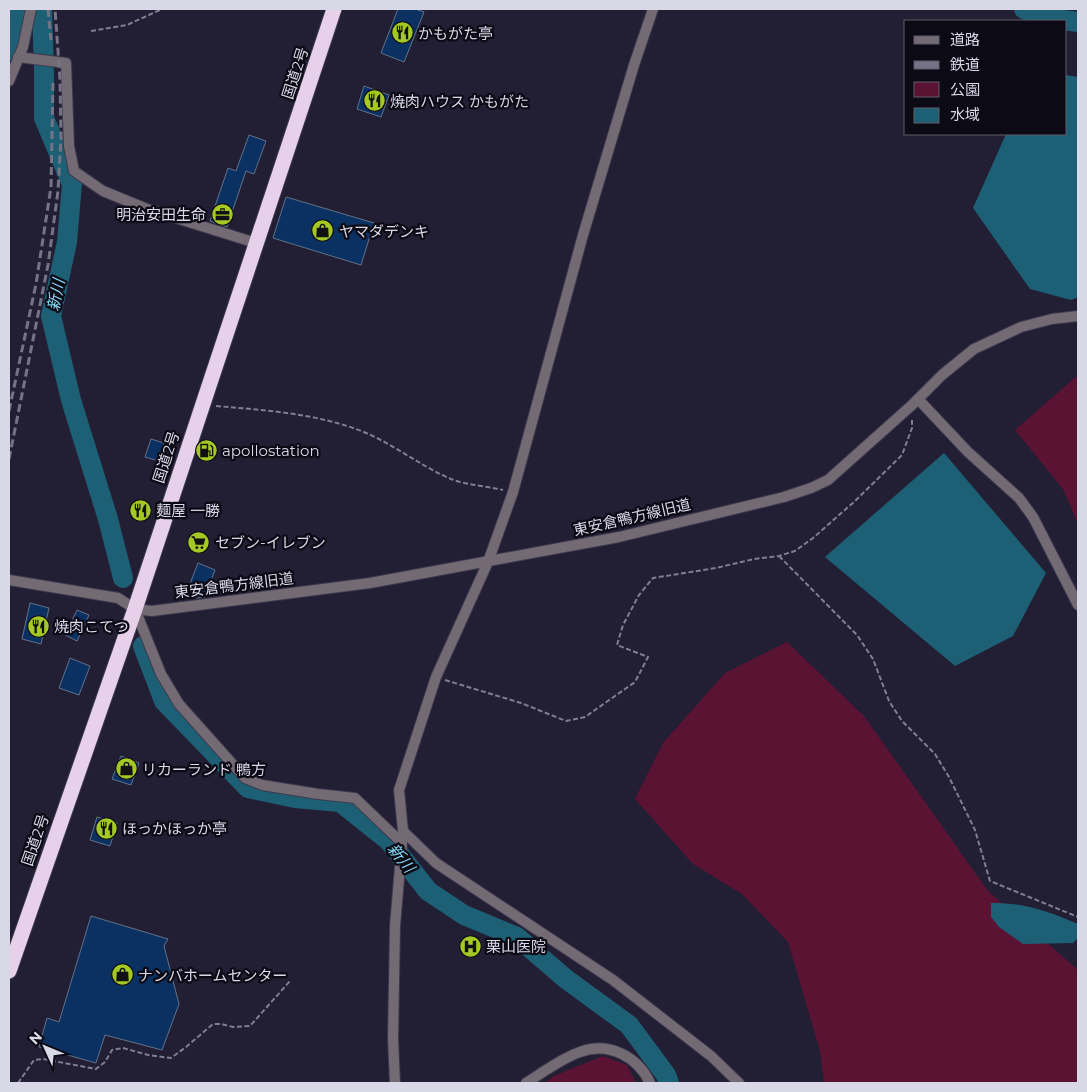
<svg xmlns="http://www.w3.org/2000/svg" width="1087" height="1092" font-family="Montserrat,'Noto Sans JP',sans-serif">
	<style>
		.green { fill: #5b1333 }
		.water { fill: #1d6075 }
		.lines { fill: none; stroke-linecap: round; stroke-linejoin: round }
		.river { stroke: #1d6075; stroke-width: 20 }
		.building { fill: #0a3162; stroke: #617289 }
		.minor-casing { stroke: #3c394e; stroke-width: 12 }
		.highway-casing { stroke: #3c394e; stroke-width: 17 }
		.path { stroke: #807e90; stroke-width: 2; stroke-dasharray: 5 2.5; stroke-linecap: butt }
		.minor { stroke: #746a74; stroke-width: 10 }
		.highway { stroke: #e7d0e9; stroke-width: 15 }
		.rail { stroke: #757386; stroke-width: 3; stroke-dasharray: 8 4; stroke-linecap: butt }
		.labels { text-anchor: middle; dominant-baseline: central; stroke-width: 4.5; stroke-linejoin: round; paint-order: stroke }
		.poi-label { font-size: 15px; fill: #d9d8e7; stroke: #0c0a14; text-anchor: start }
		.street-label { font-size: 15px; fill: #d9d8e7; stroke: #0c0a14 }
		.water-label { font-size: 16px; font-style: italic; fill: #85d8f5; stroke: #0c0a14 }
	</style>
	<rect width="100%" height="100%" fill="#221f35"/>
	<!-- green -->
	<g class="green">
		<path d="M1078,375V524L1063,489L1015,430Z"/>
		<path d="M787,642L864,716L988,891L1078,970V1083H824L820,1051L788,942L742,894L693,864L635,799L663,743L725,673Z"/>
		<path d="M603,1056L627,1065L636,1083H544L554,1076Z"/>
	</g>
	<!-- water -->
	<g class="water">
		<path d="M1066,75L1078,77V297L1071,300L1030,289L973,208L1006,134H1066Z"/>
		<path d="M944,453L1046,573L1013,636L955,666L825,557Z"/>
		<path d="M991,903C1026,903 1047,911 1078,924V938L1073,943L1023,944L999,927L991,917Z"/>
	</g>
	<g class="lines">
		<!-- river -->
		<g class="river">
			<path d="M42,9L44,72V118L72,184L67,242L51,316L71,400L108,519L123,578"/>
			<path d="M1024,9L1055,19L1078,22"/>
			<path d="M9,51L14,36L17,9"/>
			<path d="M143,646L164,701L248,788L295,798L340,802L389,841L428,891L464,915L517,937L566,979L629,1025L666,1075L669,1083"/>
		</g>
	</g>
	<!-- building -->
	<g class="building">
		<path d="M398,9H415L424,12L404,62L381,53Z"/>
		<path d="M364,86L389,95L381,117L357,109Z"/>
		<path d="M249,135L266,141L254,174L246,171L227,227L210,221L228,168L236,171Z"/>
		<path d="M286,197L374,223L361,265L273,238Z"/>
		<path d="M151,439L164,443L159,461L145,457Z"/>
		<path d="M198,563L215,570L205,597L197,598L186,594Z"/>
		<path d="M30,603L49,608L41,644L22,639Z"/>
		<path d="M77,610L89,615L77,641L65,635Z"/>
		<path d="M70,658L90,666L79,695L59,688Z"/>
		<path d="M121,756L139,763L131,785L112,779Z"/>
		<path d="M97,817L117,823L110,846L90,840Z"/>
		<path d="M91,916L168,939L164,946L179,1004L162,1050L105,1035L96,1063L39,1047L47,1018L59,1022Z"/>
	</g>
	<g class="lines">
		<defs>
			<g id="minor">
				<path d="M18,57L66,63L69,146L74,171L103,191L147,209L256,243"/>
				<path d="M9,81L23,47L31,9"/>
				<path d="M918,399L968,452L1019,498L1033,517L1078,605"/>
				<path d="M9,580L118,598L135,609L161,674L179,704L245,778L262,785L318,794L355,798L401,842"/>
				<path d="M135,609L152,611L370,583L619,537L784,497L811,488L828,480L912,405L942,375L974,349L1021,327L1052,319L1078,316"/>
				<path d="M403,831L436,863L613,980L711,1056L739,1083"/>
				<path d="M395,1083L393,1039L395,926L403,831L399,790L436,677L488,562L513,492L583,235L634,65L653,9"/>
				<path d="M526,1083C542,1073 562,1058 580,1052C609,1041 638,1057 650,1083"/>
			</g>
			<path id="highway" d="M9,971L135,609L334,9"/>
		</defs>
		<!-- minor casing -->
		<use href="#minor" class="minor-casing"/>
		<!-- highway casing -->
		<use href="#highway" class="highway-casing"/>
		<!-- path -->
		<g class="path">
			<path d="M91,31L127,25L162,9"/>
			<path d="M216,406C263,410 311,413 356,429C390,441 418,465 451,479C466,485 486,486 503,490"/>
			<path d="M779,556L857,635L873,659L889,701L902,721L935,754L949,777L975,830L990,881L1078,917"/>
			<path d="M445,680L521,703L566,721L585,717L635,682L648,657L617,645L623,625L639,595L653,578L716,568L754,559L779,556L795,551L813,538L855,501L902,455L912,428V420"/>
			<path d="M18,1083L34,1060L43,1059L96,1069L105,1062L112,1050L123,1048L148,1055L171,1058L186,1047L213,1024H221L233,1027L250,1026L290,981"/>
		</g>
		<!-- minor -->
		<use href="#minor" class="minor"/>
		<!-- highway -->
		<use href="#highway" class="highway"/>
		<!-- rail -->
		<g class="rail">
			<path d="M48,9L51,40"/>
			<path d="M9,411L36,284L51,187L53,83"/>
			<path d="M9,459L48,265L58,191L61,137L60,79L55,9"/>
		</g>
	</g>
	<!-- icons -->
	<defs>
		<symbol id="restaurant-disc" viewBox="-11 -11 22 22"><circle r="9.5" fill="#a4c824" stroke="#0c0a14"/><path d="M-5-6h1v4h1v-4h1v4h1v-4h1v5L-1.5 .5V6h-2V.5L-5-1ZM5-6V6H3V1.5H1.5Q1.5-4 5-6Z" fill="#111"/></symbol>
		<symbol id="office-disc" viewBox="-11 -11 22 22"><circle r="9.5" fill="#a4c824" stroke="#0c0a14"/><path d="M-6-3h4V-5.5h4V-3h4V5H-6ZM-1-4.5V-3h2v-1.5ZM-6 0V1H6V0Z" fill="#111"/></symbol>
		<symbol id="shop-disc" viewBox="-11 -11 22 22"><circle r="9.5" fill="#a4c824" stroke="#0c0a14"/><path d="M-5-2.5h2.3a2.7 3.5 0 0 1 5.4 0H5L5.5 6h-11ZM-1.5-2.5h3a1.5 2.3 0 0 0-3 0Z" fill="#111"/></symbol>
		<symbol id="fuel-disc" viewBox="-11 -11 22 22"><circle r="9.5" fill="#a4c824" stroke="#0c0a14"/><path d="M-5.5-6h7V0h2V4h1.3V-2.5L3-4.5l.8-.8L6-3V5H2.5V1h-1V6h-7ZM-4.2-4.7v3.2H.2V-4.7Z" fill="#111"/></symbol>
		<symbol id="supermarket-disc" viewBox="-11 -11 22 22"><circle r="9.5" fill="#a4c824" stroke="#0c0a14"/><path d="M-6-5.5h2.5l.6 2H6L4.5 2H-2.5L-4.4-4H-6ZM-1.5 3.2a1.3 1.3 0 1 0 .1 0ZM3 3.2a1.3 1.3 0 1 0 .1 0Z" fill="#111"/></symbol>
		<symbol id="hospital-disc" viewBox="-11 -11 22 22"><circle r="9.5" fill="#a4c824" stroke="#0c0a14"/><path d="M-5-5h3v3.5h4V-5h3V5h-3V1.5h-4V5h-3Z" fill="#111"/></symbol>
	</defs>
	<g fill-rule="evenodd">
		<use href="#restaurant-disc" x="390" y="20" width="25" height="25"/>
		<use href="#restaurant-disc" x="362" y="88" width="25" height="25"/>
		<use href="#office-disc" x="210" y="202" width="25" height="25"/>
		<use href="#shop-disc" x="310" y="218" width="25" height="25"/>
		<use href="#fuel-disc" x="194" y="438" width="25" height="25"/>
		<use href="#restaurant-disc" x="128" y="498" width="25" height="25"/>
		<use href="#supermarket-disc" x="186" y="530" width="25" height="25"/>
		<use href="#restaurant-disc" x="26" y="614" width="25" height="25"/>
		<use href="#shop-disc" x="114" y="756" width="25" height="25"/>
		<use href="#restaurant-disc" x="94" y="816" width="25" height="25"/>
		<use href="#hospital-disc" x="458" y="934" width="25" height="25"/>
		<use href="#shop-disc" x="110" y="962" width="25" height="25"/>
	</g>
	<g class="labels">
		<!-- poi labels -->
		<g class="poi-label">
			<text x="418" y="33">かもがた亭</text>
			<text x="390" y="101">焼肉ハウス かもがた</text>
			<text x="206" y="214" text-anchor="end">明治安田生命</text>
			<text x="339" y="231">ヤマダデンキ</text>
			<text x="222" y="450">apollostation</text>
			<text x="156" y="510">麺屋 一勝</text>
			<text x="215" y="542">セブン-イレブン</text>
			<text x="54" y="626">焼肉こてつ</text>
			<text x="142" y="769">リカーランド 鴨方</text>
			<text x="122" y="828">ほっかほっか亭</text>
			<text x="486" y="946">栗山医院</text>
			<text x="138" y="975">ナンバホームセンター</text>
		</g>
		<!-- street labels -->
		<g class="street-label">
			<text transform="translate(295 73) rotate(-72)">国道2号</text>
			<text transform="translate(166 457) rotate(-72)">国道2号</text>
			<text transform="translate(632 517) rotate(-13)">東安倉鴨方線旧道</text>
			<text transform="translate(234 585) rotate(-7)">東安倉鴨方線旧道</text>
			<text transform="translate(35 840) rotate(-71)">国道2号</text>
		</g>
		<!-- water labels -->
		<g class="water-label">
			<text transform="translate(56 295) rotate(-79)">新川</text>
			<text transform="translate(401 858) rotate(51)">新川</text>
		</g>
	</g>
	<!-- border -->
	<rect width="1087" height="1092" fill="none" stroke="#d9d8e7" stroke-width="20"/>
	<!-- legend -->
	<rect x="904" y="20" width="162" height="115" fill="#0c0a14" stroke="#5e5c68"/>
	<rect x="914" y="36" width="25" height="8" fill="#746a74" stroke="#5e5c68"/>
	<text x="950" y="45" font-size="15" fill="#d9d8e7">道路</text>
	<rect x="914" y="61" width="25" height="8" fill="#757386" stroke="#5e5c68"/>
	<text x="950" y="70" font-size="15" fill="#d9d8e7">鉄道</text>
	<rect x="914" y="82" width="25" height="15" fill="#5b1333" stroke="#5e5c68"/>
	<text x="950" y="95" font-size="15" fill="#d9d8e7">公園</text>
	<rect x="914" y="108" width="25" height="15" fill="#1d6075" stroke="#5e5c68"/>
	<text x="950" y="120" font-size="15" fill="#d9d8e7">水域</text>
	<!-- north arrow -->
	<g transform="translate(45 1047) rotate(314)" stroke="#0c0a14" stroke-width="4" paint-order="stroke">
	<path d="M0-4L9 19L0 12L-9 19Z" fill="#d9d8e7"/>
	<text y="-8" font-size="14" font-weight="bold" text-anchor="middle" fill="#d9d8e7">N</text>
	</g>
</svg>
